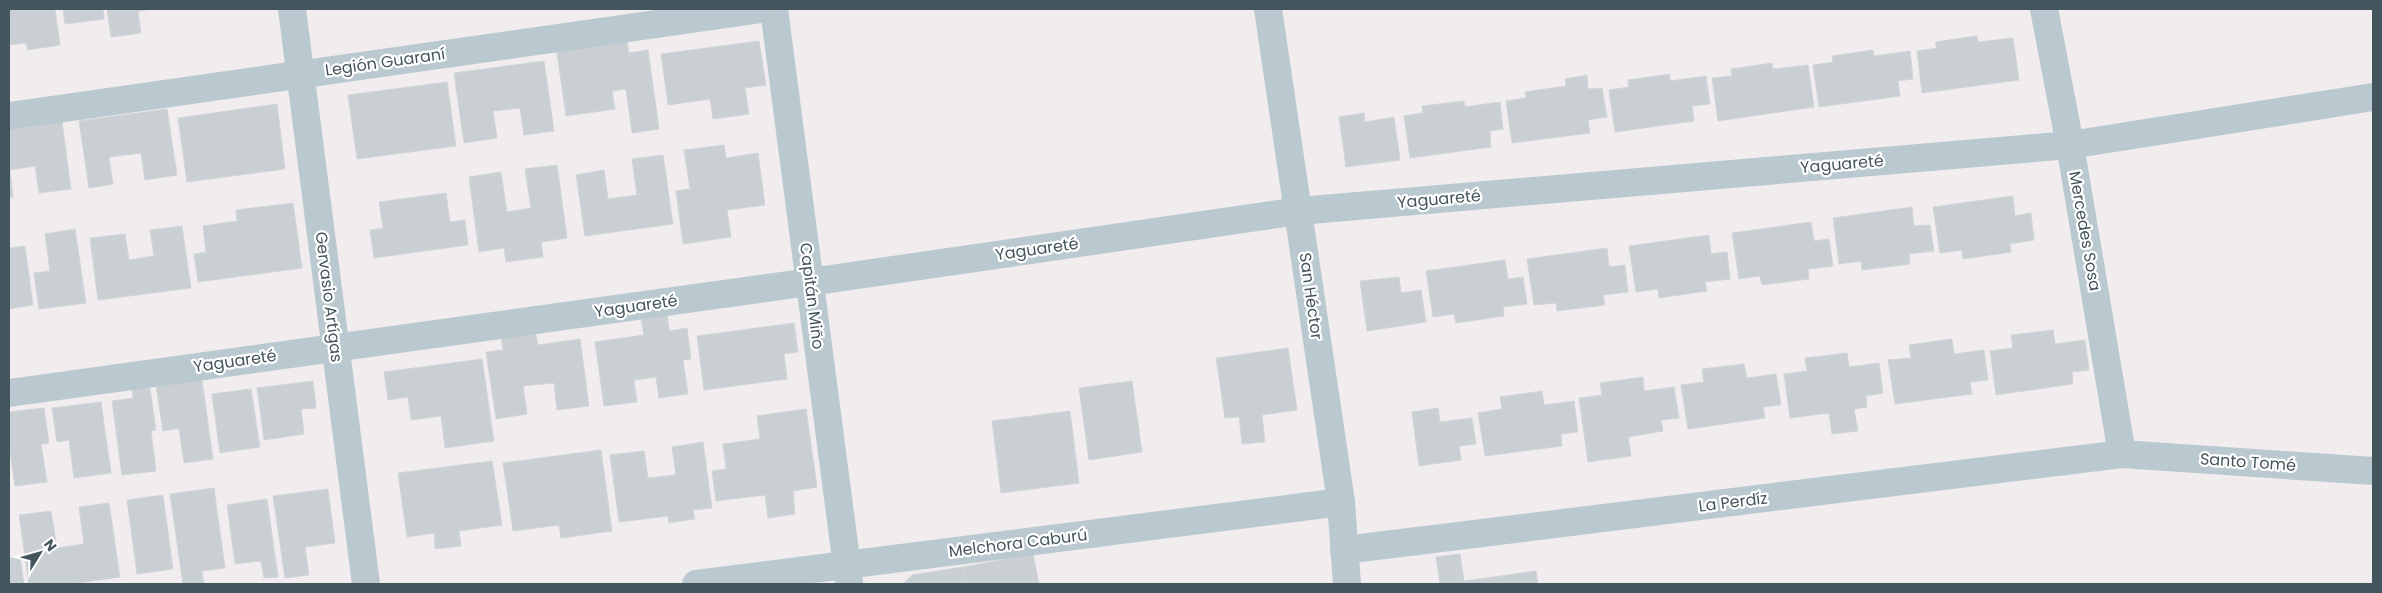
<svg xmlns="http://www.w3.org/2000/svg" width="2382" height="593" font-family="Poppins,sans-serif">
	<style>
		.building { fill: #c9cfd3; stroke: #d1d6da }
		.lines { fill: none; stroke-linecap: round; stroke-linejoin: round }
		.street { stroke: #bac9cf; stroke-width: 28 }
		.labels { text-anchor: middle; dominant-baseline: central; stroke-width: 4.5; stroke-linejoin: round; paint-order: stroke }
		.street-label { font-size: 16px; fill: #44565d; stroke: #fff }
	</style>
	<rect width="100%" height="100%" fill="#f1edee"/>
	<!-- building -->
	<g class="building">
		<path d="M9,9H55L60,45L28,50L26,43L9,45Z"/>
		<path d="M63,9H103L104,19L65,24Z"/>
		<path d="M107,9H154L138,11L141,33L111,37Z"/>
		<path d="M626,36L629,53L648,50L659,129L632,133L626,89L612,91L615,109L566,116L556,46Z"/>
		<path d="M1977,36L1978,42L2013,38L2019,80L1922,93L1917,51L1937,48L1935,42Z"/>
		<path d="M759,41L766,85L745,88L749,114L713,119L710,99L668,105L661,54Z"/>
		<path d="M1873,50L1874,56L1910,51L1913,79L1898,81L1900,96L1819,107L1813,65L1833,62L1832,56Z"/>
		<path d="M544,61L554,131L524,135L520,108L493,111L497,138L464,143L454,73Z"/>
		<path d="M1772,63L1773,69L1808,65L1814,107L1718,121L1712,78L1732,76L1731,69Z"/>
		<path d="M1670,74V81L1706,76L1710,104L1692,106L1694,121L1615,132L1609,90L1629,87L1628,80Z"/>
		<path d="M1587,75L1588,89L1602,88L1607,117L1588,120L1590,133L1512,143L1506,101L1526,98L1525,92L1566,86L1565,79Z"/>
		<path d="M447,82L456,146L357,159L348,95Z"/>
		<path d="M1464,101L1465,107L1500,102L1503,129L1490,131L1491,147L1410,158L1404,116L1423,113L1422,106Z"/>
		<path d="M277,104L285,169L187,182L178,118Z"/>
		<path d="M167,109L177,175L145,180L141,153L109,157L113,184L89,188L79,121Z"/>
		<path d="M1364,113L1365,122L1394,117L1400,160L1346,167L1339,117Z"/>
		<path d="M62,122L71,189L39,193L35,166L10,170L13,197L9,198V130Z"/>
		<path d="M724,145L726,158L758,153L765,205L727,210L731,237L683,244L676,191L690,189L684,150Z"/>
		<path d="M663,155L673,224L585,236L576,175L604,170L608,199L637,195L632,159Z"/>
		<path d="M557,165L567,238L541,242L543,257L506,262L504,248L479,252L469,177L501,172L507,212L531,208L525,169Z"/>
		<path d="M446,193L450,222L465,220L468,245L374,258L370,230L383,228L379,202Z"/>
		<path d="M2013,196L2015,216L2031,213L2034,240L2010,244L2011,252L1963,259L1962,250L1940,253L1933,207Z"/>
		<path d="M293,203L302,268L198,282L194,254L206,252L203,226L237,221L236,210Z"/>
		<path d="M1912,207L1914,226L1930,225L1934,251L1909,254L1910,264L1862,270L1861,261L1839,264L1833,218Z"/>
		<path d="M1811,222L1814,241L1829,239L1833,266L1808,269L1809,279L1762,285L1760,276L1739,279L1732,233Z"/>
		<path d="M182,226L191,288L98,300L90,238L125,234L129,260L154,256L150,230Z"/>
		<path d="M75,229L86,303L39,309L34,273L50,271L45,234Z"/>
		<path d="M1709,235L1711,254L1727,252L1730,279L1705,282L1707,291L1659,298L1658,289L1636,292L1629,246Z"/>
		<path d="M25,246L33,305L9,309V248Z"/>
		<path d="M1607,248L1609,267L1625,265L1628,292L1603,295L1605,305L1557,311L1556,303L1534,305L1527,259Z"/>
		<path d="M1505,260L1508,279L1523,277L1527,304L1503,307L1504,316L1456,323L1454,314L1433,317L1426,271Z"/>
		<path d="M1399,277L1401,293L1421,290L1426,322L1367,331L1360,281Z"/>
		<path d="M667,314L669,331L687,328L691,359L683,360L688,394L659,398L656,377L634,380L637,402L604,406L595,342L644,335L641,318Z"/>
		<path d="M794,323L798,352L784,354L787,379L704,390L697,336Z"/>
		<path d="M2053,330L2055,344L2085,340L2089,370L2072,372L2073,384L1996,395L1990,351L2013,348L2011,335Z"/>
		<path d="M535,331L538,345L580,339L589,406L557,410L554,383L523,386L527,414L496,419L486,352L503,350L501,336Z"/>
		<path d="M1952,339L1954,354L1984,350L1988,380L1970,382L1972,394L1895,404L1888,360L1911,358L1909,345Z"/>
		<path d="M1288,348L1297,410L1262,415L1265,442L1242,444L1239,417L1225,418L1216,358Z"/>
		<path d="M1847,353L1849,367L1879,363L1883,393L1866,396L1867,407L1854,409L1858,431L1832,434L1829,413L1790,418L1784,374L1807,371L1805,358Z"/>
		<path d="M482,359L494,441L445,448L441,416L411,420L408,397L388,400L384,372Z"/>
		<path d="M1744,364L1747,378L1776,374L1781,405L1763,407L1765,418L1688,429L1681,385L1704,382L1702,369Z"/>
		<path d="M201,373L213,459L184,463L179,428L163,431L155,379Z"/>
		<path d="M148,375L156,430L151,431L156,471L122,475L112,401L133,398L131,377Z"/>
		<path d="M1643,377L1644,391L1674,387L1679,418L1661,420L1663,431L1628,437L1631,456L1588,462L1579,398L1602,395L1600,383Z"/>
		<path d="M313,381L316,408L301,409L304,434L264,440L257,388Z"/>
		<path d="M1132,381L1142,452L1089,460L1079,388Z"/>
		<path d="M251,389L260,447L220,453L212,394Z"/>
		<path d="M1542,391L1544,405L1574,401L1578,432L1561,434L1562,446L1485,456L1478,413L1502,409L1500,397Z"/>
		<path d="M101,402L111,473L74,478L69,440L57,442L52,408Z"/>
		<path d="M44,408L49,443L41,444L47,482L15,486L9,444V412Z"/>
		<path d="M1438,408L1440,422L1472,418L1476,444L1459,446L1461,460L1419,466L1412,412Z"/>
		<path d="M806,409L817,487L793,491L795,514L768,518L765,495L716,501L712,471L726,469L723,444L760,439L757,416Z"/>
		<path d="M1070,411L1079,483L1001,493L992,421Z"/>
		<path d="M703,442L712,508L693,510L695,519L669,523L668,516L619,522L610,455L644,451L648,478L676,475L672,447Z"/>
		<path d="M601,450L612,531L561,538L559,525L513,531L503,463Z"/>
		<path d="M492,461L502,525L459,531L461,546L435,549L434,533L407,537L398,473Z"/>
		<path d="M214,488L225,568L202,571L204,584H183L170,494Z"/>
		<path d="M328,489L335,543L305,547L309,575L285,578L273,496Z"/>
		<path d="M163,495L173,569L137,574L127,500Z"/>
		<path d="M267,499L278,577L264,578L261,561L235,564L227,505Z"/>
		<path d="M109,503L120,577L70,584H29L19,515L51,511L57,548L84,544L79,507Z"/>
		<path d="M1033,554L1039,584H967L963,567Z"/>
		<path d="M1460,554L1464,581L1536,571L1538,584H1440L1436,557Z"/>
		<path d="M20,557L24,584H9V558Z"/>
		<path d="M963,567L967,584H903L912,575Z"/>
	</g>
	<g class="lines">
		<!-- street -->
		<g class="street">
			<path d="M292,9L366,584"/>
			<path d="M774,9L849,582"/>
			<path d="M1268,9L1341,502L1347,584"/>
			<path d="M2044,9L2070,145L2122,454"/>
			<path d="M9,116L762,9"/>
			<path d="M9,393L810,282L1299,211L2070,145L2373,97"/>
			<path d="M1344,550L2122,454L2373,471"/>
			<path d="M696,584L1341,502"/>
		</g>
	</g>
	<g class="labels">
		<!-- street labels -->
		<g class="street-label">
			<text transform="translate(385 62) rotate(-8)">Legión Guaraní</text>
			<text transform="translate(1842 164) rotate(-5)">Yaguareté</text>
			<text transform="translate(1439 199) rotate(-5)">Yaguareté</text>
			<text transform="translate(2085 231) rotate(80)">Mercedes Sosa</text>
			<text transform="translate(1037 249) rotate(-8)">Yaguareté</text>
			<text transform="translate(812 296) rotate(83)">Capitán Miño</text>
			<text transform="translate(1311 296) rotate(82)">San Héctor</text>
			<text transform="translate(329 297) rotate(83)">Gervasio Artígas</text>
			<text transform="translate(636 306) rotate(-8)">Yaguareté</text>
			<text transform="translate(235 361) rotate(-8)">Yaguareté</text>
			<text transform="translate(2248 462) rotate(4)">Santo Tomé</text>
			<text transform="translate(1733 502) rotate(-7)">La Perdíz</text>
			<text transform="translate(1018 543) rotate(-7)">Melchora Caburú</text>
		</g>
	</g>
	<!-- border -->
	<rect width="2382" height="593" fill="none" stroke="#44565d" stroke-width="20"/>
	<!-- north arrow -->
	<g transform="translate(40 553) rotate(53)" stroke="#ffffff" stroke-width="4" paint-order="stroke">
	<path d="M0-4L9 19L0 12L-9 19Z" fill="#44565d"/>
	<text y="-8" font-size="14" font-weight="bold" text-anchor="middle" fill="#44565d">N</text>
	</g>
</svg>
